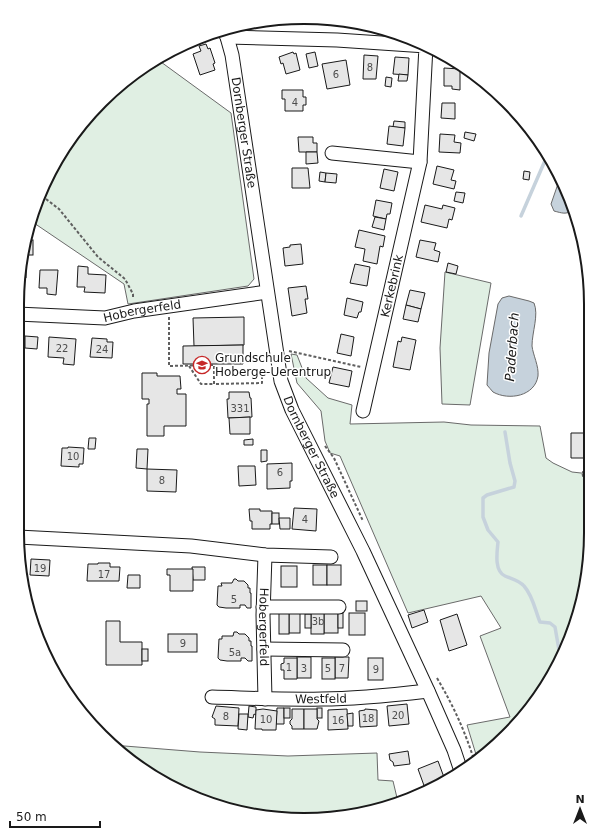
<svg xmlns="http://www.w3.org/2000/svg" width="608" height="837" font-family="'DejaVu Sans',sans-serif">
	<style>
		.green { fill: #e0efe3; stroke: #6a6a6a }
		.water { fill: #c6d2dc; stroke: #6a6a6a }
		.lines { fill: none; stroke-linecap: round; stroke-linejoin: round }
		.stream { stroke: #c6d2dc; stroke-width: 3.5 }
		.building { fill: #e6e6e6; stroke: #1a1a1a }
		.minor-casing { stroke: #1a1a1a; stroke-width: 15 }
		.path { stroke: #5f5f5f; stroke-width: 2; stroke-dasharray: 3 2; stroke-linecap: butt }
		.minor { stroke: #fff; stroke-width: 13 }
		.labels { text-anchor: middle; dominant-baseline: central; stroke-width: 3; stroke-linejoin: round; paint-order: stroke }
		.number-label { font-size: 10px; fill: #4d4d4d }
		.street-label { font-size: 12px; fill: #1a1a1a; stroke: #fff }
		.poi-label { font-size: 12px; fill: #1a1a1a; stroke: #fff; text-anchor: start }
		.water-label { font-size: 13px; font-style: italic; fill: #1a1a1a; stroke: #fff }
		.rim { fill: none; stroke: #1a1a1a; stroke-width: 2 }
	</style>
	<rect width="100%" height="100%" fill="#fff"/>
	<!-- green -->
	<g class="green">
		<path d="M160,57L161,62L231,113L254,279L248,286L128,304L124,284L31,221L65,145L129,76Z"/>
		<path d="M445,272L491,283L470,405L442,404L440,348Z"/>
		<path d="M291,354L297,355L306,378L328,398L352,405L350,424L444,422L471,425L540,426L546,458L553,463L572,472L590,474V552L576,625L553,676L520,722L478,761L467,725L510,717L480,636L501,628L481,596L408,613L340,456L330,453L325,441L321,411L297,383Z"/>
		<path d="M112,745L200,752L288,756L377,753L378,780L393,781L398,802L341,818L248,815L177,791L115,749Z"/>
	</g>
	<!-- water -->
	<g class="water">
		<path d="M560,178L569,194L573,210C566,215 562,213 554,211L551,204Z"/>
		<path d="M509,296L529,301L534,303C539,315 532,332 532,346C533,355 539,366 538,376C535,396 509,401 493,392C491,390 489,387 487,385L489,353L498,304L502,298Z"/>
	</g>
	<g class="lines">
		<!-- stream -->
		<g class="stream">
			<path d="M521,216L547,156"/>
			<path d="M505,432L510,463L515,481L514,487L487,495L483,498V517L488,530L498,542C497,552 494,571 505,576C512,579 519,580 524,586C533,596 535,610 540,622L550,623L555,627L559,650L563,653"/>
		</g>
	</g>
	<!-- building -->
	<g class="building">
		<path d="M206,44L208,49L210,48L215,63L213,64L215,70L200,75L193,54L201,51L199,46Z"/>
		<path d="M293,52L294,54L296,53L300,70L286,74L283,63L281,64L279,57Z"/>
		<path d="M315,52L318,66L309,68L306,54Z"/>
		<path d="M364,55L378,56L376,79H363Z"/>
		<path d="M395,57L409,58L408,75L393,74Z"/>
		<path d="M346,60L350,85L327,89L322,64Z"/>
		<path d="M444,68L460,69V90L452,89V86H444Z"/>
		<path d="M399,74L408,75L407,81H398Z"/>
		<path d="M386,77L392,78L391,87L385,86Z"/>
		<path d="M282,90H303V97H306V105H303V111H285V99H282Z"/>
		<path d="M442,103H455V119L441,118Z"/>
		<path d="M394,121L405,122V128L393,127Z"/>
		<path d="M389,126L405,128L403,146L387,144Z"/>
		<path d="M465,132L476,134L474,141L464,138Z"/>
		<path d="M440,134L455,135L454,142L461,143L460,153L439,152Z"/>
		<path d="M298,137H313V143H317V152H299Z"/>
		<path d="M306,152H317L318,163L306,164Z"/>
		<path d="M437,166L454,170L451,180L456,181L454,189L433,184Z"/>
		<path d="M292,168H308L310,188H292Z"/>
		<path d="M384,169L398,172L394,191L380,188Z"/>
		<path d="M524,171L530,172L529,180L523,179Z"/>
		<path d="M320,172L326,173L325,182L319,181Z"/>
		<path d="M326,173L337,174L336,183L325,182Z"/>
		<path d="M456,192L465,193L463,203L454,201Z"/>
		<path d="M376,200L392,203L390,214H387L386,219L373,216Z"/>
		<path d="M425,205L442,209L443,205L455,208L452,220L449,219L447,228L421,222Z"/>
		<path d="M375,217L386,219L384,230L372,227Z"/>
		<path d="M359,230L385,236L383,247L380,246L377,264L363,261L365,249L355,247Z"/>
		<rect x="26" y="240" width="7" height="15"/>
		<path d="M420,240L436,243L434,250L440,252L438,262L416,257Z"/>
		<path d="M301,244L303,264L285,266L283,248L290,247V245Z"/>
		<path d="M23,257H26V278L20,277Z"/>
		<path d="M448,263L458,266L456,274L446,272Z"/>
		<path d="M355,264L370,267L367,286L350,283Z"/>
		<path d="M78,266L88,267V274L106,275L105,293L84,292L85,287H77Z"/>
		<path d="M40,270H58L56,295L47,294V288H39Z"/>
		<path d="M306,286L308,299H305L307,313L292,316L288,288Z"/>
		<path d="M410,290L425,293L421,309L406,305Z"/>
		<path d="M347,298L363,302L361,312H359L357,318L344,315Z"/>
		<path d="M406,305L421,309L418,322L403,319Z"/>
		<path d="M244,317V345L194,346L193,318Z"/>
		<path d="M341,334L354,337L351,356L337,353Z"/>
		<path d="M25,336L38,337L37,349L25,348Z"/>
		<path d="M49,337L76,339L74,365L63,364L64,358L48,357Z"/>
		<path d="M402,337L416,340L410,370L393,367L398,341L401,342Z"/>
		<path d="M92,338L107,339V342H113L112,358L90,357Z"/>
		<path d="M243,345V364H183V346Z"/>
		<path d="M333,367L352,371L349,387L329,383Z"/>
		<path d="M142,373H157V376H180L181,389H177V394H186V426H164V436H147V404H149V399H142Z"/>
		<path d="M229,392H249L250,398H251L252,417L228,418L227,399H229Z"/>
		<path d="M250,417V434H230L229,418Z"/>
		<path d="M571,433H590L588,458H571Z"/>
		<path d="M89,438H96L95,449H88Z"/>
		<path d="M253,439V445H244V440Z"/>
		<path d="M68,447L84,448L83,464H79V467L61,466L62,448H68Z"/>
		<path d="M137,449H148L147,469L136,468Z"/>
		<path d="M261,450H267V461L261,462Z"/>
		<path d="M292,463V481H290V488L267,489V464Z"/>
		<path d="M238,466H255L256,485L239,486Z"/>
		<path d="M147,469L177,470L176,492L147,491Z"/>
		<path d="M294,508L317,509L316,531L292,529Z"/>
		<path d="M249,509H260V511H272V524H270V529H252V521H250Z"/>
		<rect x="272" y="513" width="7" height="11"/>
		<path d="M279,518H290V529H280Z"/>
		<path d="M31,559L50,560L49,576L30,575Z"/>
		<path d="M98,563H110V567H120L119,581H87L88,564H98Z"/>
		<rect x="313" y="565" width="14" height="20"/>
		<rect x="327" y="565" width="14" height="20"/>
		<rect x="281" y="566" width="16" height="21"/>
		<path d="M192,567H205V580H193Z"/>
		<path d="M167,569H193V591H170V575H167Z"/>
		<path d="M128,575H140V588H127Z"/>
		<path d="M234,579H236L238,581H244L248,585V588H250V593H251V608H247L245,605H240V608H226L219,607L217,605L218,586H222L221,583H232Z"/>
		<rect x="356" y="601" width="11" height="10"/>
		<path d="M424,610L428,622L412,628L408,615Z"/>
		<rect x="289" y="611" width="11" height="22"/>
		<rect x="324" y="612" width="14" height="21"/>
		<rect x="279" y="613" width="10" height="21"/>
		<rect x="311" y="613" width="13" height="21"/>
		<rect x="338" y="613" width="5" height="15"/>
		<rect x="349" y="613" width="16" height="22"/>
		<rect x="305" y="614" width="6" height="14"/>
		<path d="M457,614L467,645L449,651L440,620Z"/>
		<path d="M106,621H120V642H142V665H106Z"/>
		<path d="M234,632H237L239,634H245L249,638V641H251V646H252V661H248L245,658H241V661H227L220,660L218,658L219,639H222V636H233Z"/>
		<rect x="168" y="634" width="29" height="18"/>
		<rect x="142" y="649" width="6" height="12"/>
		<rect x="297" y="657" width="14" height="21"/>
		<path d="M335,657H349L348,678H335Z"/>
		<path d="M284,658H297V679H284V670H281V664L284,663Z"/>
		<rect x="322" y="658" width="13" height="21"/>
		<rect x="368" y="658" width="15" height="22"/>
		<path d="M407,704L409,724L389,726L387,706Z"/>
		<path d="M216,706L239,708L238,726L215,725V719L212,717Z"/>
		<path d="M249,706L256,707V715L254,714L253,718L248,717Z"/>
		<path d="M277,708H284V724H276Z"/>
		<rect x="284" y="708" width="6" height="10"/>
		<rect x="317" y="708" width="5" height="10"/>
		<path d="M263,709L277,711L276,730H262V729H255L256,710Z"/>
		<path d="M292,709H304V729H292V726L290,724V721L292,719Z"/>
		<path d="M304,709H317V719L319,721L317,729H304Z"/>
		<path d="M347,709L348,729L328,730V710Z"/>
		<path d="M365,709L377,710V726L360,727L359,711L365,710Z"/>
		<path d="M353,713V726H348L347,714Z"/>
		<path d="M239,714H248L247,730L238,729Z"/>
		<path d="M408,751L410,764L394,766L393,762L390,760L389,754Z"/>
		<path d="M438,761L445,780L426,791L418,769Z"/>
	</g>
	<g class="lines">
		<defs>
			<g id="minor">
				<path id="s1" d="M223,29L227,37L232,55L281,381L292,410L363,551L428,691L454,750L461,771"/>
				<path d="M227,37L337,40L426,46L420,162L363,411"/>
				<path d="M332,153L420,162"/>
				<path id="s2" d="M17,314L105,318L134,311L267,292"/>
				<path d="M18,537L191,546L265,555L331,557"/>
				<path id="s3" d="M265,555L263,615L265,699"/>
				<path d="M263,607H339"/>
				<path d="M264,649L343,650"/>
				<path id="s4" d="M212,697C249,698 286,700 322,699C358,699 393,695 428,691"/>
			</g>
		</defs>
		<!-- minor casing -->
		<use href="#minor" class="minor-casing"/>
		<!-- path -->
		<g class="path">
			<path d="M42,196L59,209L98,257L125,279L133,294V298"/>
			<path d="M169,317V366L214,365V384L262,383V376L268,372"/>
			<path d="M289,351L361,367"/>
			<path d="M189,366L201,384H214"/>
			<path d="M325,446L334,458L363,521"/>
			<path d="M590,473L582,472L590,502"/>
			<path d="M437,678C454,707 465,731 475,763"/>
		</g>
		<!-- minor -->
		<use href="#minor" class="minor"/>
	</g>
	<!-- icons -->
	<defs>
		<symbol id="school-ring" viewBox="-11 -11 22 22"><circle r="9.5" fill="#fff" stroke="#c62828" stroke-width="1.5"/><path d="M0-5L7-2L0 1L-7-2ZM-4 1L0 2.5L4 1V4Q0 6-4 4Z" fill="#c62828"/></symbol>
	</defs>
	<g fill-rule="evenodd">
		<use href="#school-ring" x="192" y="355" width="20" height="20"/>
	</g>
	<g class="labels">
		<!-- number labels -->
		<g class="number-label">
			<text x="370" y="67">8</text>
			<text x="336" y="74">6</text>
			<text x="295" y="102">4</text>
			<text x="62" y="348">22</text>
			<text x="102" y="349">24</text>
			<text x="240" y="408">331</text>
			<text x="73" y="456">10</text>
			<text x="280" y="472">6</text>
			<text x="162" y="480">8</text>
			<text x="305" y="519">4</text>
			<text x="40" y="568">19</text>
			<text x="104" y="574">17</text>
			<text x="234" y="599">5</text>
			<text x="318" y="621">3b</text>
			<text x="183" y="643">9</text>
			<text x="235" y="652">5a</text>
			<text x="289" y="667">1</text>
			<text x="304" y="668">3</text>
			<text x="328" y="668">5</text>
			<text x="342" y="668">7</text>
			<text x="376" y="669">9</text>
			<text x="398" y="715">20</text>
			<text x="226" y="716">8</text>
			<text x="368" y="718">18</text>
			<text x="266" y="719">10</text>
			<text x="338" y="720">16</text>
		</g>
		<!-- street labels -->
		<g class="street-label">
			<text stroke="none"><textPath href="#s1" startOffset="106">Dornberger Straße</textPath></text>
			<text transform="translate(392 286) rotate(-77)">Kerkebrink</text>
			<text stroke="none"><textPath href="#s2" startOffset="126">Hobergerfeld</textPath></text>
			<text stroke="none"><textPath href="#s1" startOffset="430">Dornberger Straße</textPath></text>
			<text stroke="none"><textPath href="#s3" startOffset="72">Hobergerfeld</textPath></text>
			<text stroke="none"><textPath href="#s4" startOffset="109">Westfeld</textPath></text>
		</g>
		<!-- poi labels -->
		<g class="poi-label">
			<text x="215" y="358">Grundschule<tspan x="215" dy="14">Hoberge-Uerentrup</tspan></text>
		</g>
		<!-- water labels -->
		<g class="water-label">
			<text transform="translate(512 347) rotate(-86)">Paderbach</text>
		</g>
	</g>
	<!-- crop -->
	<path d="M0 0H608V837H0ZM304 24H304A280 280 0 0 1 584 304V533A280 280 0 0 1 304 813H304A280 280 0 0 1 24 533V304A280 280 0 0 1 304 24Z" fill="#fff" fill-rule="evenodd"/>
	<path class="rim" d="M304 24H304A280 280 0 0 1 584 304V533A280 280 0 0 1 304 813H304A280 280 0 0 1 24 533V304A280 280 0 0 1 304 24Z"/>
	<!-- north arrow -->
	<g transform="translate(580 809)" stroke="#ffffff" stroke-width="3" paint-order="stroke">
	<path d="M0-3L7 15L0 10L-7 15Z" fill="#1a1a1a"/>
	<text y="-6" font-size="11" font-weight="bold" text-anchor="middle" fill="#1a1a1a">N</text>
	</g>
	<!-- scale -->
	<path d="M10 821v6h90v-6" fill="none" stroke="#1a1a1a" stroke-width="2"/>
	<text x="16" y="821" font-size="12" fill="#1a1a1a" stroke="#ffffff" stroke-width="3" paint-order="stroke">50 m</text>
</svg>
